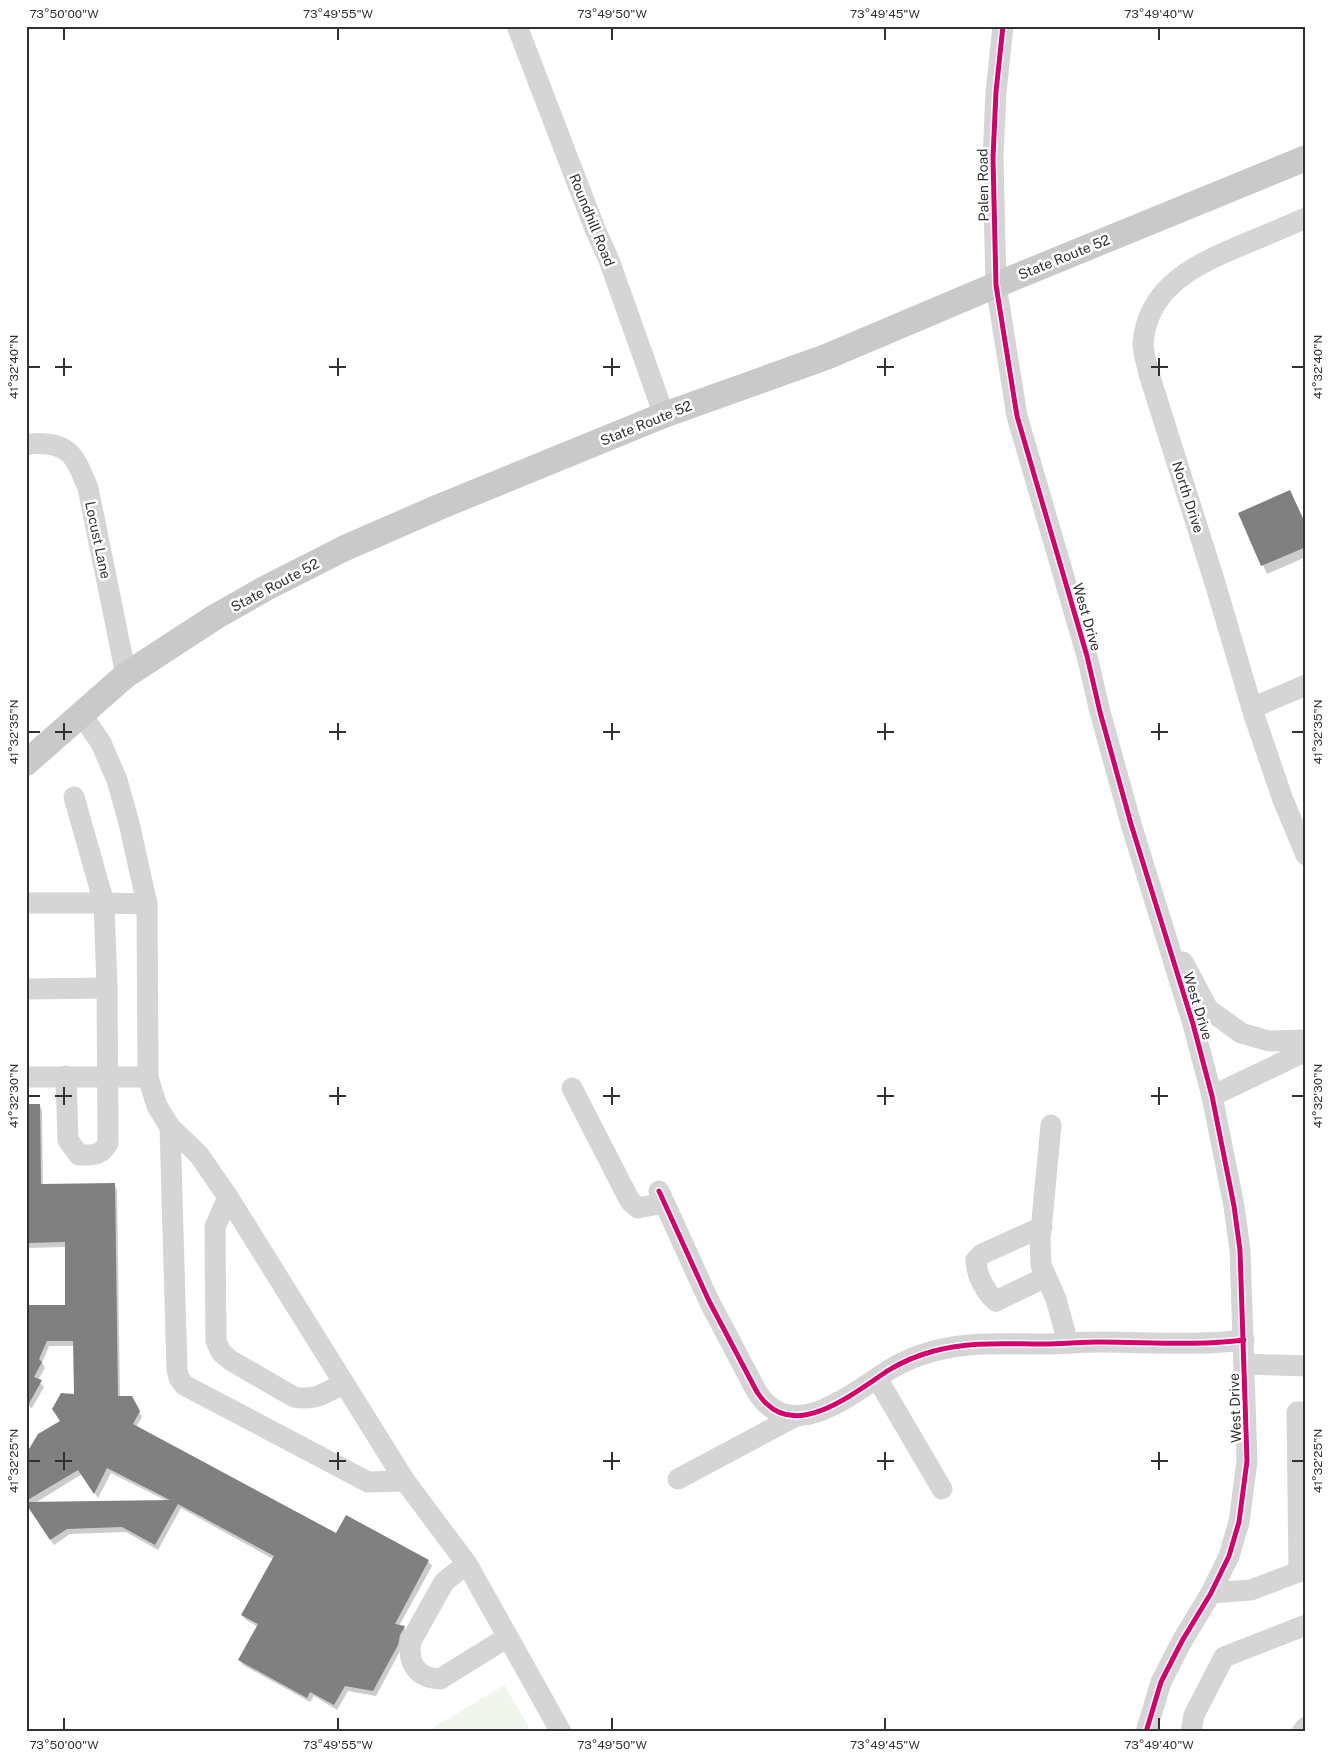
<svg xmlns="http://www.w3.org/2000/svg" width="1332" height="1758" font-family="'Public Sans',sans-serif">
	<style>
		.pitch { fill: #f1f6ed }
		.shadow { fill: #0003; fill-rule: evenodd }
		.building { fill: #808080 }
		.lines { fill: none; stroke-linecap: round; stroke-linejoin: round }
		.minor { stroke: #d5d5d5; stroke-width: 21 }
		.major { stroke: #c9c9c9; stroke-width: 26 }
		.cycleway-casing { stroke: #fff; stroke-width: 8 }
		.cycleway { stroke: #d6006c; stroke-width: 5 }
		.ticks { fill: none; stroke: #313131; stroke-width: 2 }
		.labels { text-anchor: middle; dominant-baseline: central; stroke-width: 5; stroke-linejoin: round; paint-order: stroke }
		.street-label { font-size: 14px; fill: #313131; stroke: #fff }
		.neatline { fill: none; stroke: #313131; stroke-width: 2 }
		.ticks-label { font-size: 12px; text-anchor: middle; fill: #313131 }
	</style>
	<rect width="100%" height="100%" fill="#fff"/>
	<!-- pitch -->
	<path class="pitch" d="M504,1685L532,1732H426Z"/>
	<!-- shadow -->
	<g class="shadow">
		<path d="M1290,492L1306,525V557L1267,574L1240,514Z"/>
		<path d="M26,1105H39L42,1110L43,1185L114,1184L117,1190L120,1397L134,1403L142,1417L136,1427L337,1534L428,1561L432,1566L399,1626L404,1627L407,1632L400,1651L376,1696L348,1691L337,1710L314,1696L310,1702L243,1665L240,1660L258,1627L246,1620L242,1615L273,1559L181,1508L158,1550L126,1532L70,1534L54,1545L28,1505L26,1506V1457L61,1422L75,1395V1346H49L42,1363L45,1368L38,1380L44,1387L32,1408L26,1405V1306H67L66,1247L26,1248ZM111,1473L167,1501L35,1503L82,1474L98,1498Z"/>
	</g>
	<!-- building -->
	<g class="building">
		<path d="M1290,490L1306,525V547L1261,566L1238,513Z"/>
		<path d="M26,1104H40L41,1184L115,1183L118,1396H132L140,1411L133,1424L336,1533L346,1515L429,1560L395,1624L405,1626L400,1635L398,1645L373,1691L345,1686L334,1705L310,1692L307,1698L238,1660L258,1624L241,1615L274,1556L178,1504L155,1545L122,1527L67,1529L50,1540L26,1504V1502L170,1500L107,1468L94,1494L78,1470L26,1501V1454L38,1434L60,1421L52,1409L61,1393L74,1394L73,1341H47L39,1359L42,1362L34,1377L42,1380L26,1409V1305H65V1242L26,1243Z"/>
	</g>
	<g class="lines">
		<!-- minor -->
		<g class="minor">
			<path d="M517,26L595,229L609,260L664,415"/>
			<path d="M1003,26L996,92L993,158L996,285L1017,416L1087,656L1100,712L1131,824L1193,1024L1212,1096L1234,1206L1240,1250L1247,1461L1239,1522L1229,1556L1211,1593L1182,1641L1161,1682L1146,1732"/>
			<path d="M1306,218C1285,227 1264,236 1242,245C1197,264 1147,286 1143,344C1143,353 1147,364 1149,374L1215,583L1254,715L1283,800L1306,855"/>
			<path d="M26,445C33,443 39,443 46,444C74,446 78,465 88,488L126,675"/>
			<path d="M1252,708L1306,685"/>
			<path d="M82,715L101,743L117,780L129,823L147,904L148,1077L157,1106L170,1127L199,1155L228,1197L405,1481L467,1564L561,1732"/>
			<path d="M74,797L104,903L147,904"/>
			<path d="M26,903H104L107,988L108,1143C101,1156 93,1155 79,1155L68,1140L66,1076"/>
			<path d="M1183,962L1208,1009L1241,1033L1269,1041L1306,1040"/>
			<path d="M26,989L107,988"/>
			<path d="M26,1077H148"/>
			<path d="M572,1088L630,1201L638,1208L664,1203"/>
			<path d="M1212,1096L1306,1051"/>
			<path d="M1051,1125L1040,1241L1041,1265L1056,1299L1068,1343"/>
			<path d="M170,1127L177,1370L179,1378L184,1385L368,1482L405,1481"/>
			<path d="M659,1191L709,1301L757,1392C760,1396 763,1401 767,1404C801,1438 859,1389 889,1370C902,1362 919,1355 934,1351C970,1341 1006,1344 1043,1344C1062,1344 1081,1342 1100,1342C1148,1342 1196,1346 1244,1340"/>
			<path d="M228,1197L215,1227L216,1341L221,1352L230,1360L294,1397C316,1401 325,1393 344,1383"/>
			<path d="M1042,1227L982,1254L976,1260C976,1274 985,1292 996,1301L1046,1277"/>
			<path d="M1245,1364L1306,1366"/>
			<path d="M877,1378L942,1489"/>
			<path d="M678,1479L796,1416"/>
			<path d="M467,1564L444,1582L411,1641C407,1663 417,1678 440,1679L508,1637"/>
			<path d="M1299,1572L1297,1412H1306"/>
			<path d="M1211,1593L1251,1590L1306,1569"/>
			<path d="M1191,1732L1194,1715L1224,1657L1306,1625"/>
			<path d="M1302,1732L1306,1727"/>
		</g>
		<!-- major -->
		<path class="major" d="M26,763L126,675L215,617L266,588L345,548L439,507L664,415L826,357L996,285L1306,158"/>
		<defs>
			<g id="cycleway">
				<path d="M1003,26L996,92L993,158L996,285L1017,416L1087,656L1100,712L1131,824L1193,1024L1212,1096L1234,1206L1240,1250L1247,1461L1239,1522L1229,1556L1211,1593L1182,1641L1161,1682L1146,1732"/>
				<path d="M659,1191L709,1301L757,1392C760,1396 763,1401 767,1404C801,1438 859,1389 889,1370C902,1362 919,1355 934,1351C970,1341 1006,1344 1043,1344C1062,1344 1081,1342 1100,1342C1148,1342 1196,1346 1244,1340"/>
			</g>
		</defs>
		<!-- cycleway casing -->
		<use href="#cycleway" class="cycleway-casing"/>
		<!-- cycleway -->
		<use href="#cycleway" class="cycleway"/>
	</g>
	<!-- ticks -->
	<path class="ticks" d="M64,28V40M338,28V40M612,28V40M885,28V40M1159,28V40M64,358V376M338,358V376M612,358V376M885,358V376M1159,358V376M28,367H40M55,367H72M329,367H346M603,367H620M877,367H894M1151,367H1168M1292,367H1304M64,723V740M338,723V740M612,723V740M885,723V740M1159,723V740M28,732H40M55,732H72M329,732H346M603,732H620M877,732H894M1151,732H1168M1292,732H1304M64,1087V1105M338,1087V1105M612,1087V1105M885,1087V1105M1159,1087V1105M28,1096H40M55,1096H72M329,1096H346M603,1096H620M877,1096H894M1151,1096H1168M1292,1096H1304M64,1452V1470M338,1452V1470M612,1452V1470M885,1452V1470M1159,1452V1470M28,1461H40M55,1461H72M329,1461H346M603,1461H620M877,1461H894M1151,1461H1168M1292,1461H1304M64,1718V1730M338,1718V1730M612,1718V1730M885,1718V1730M1159,1718V1730"/>
	<g class="labels">
		<!-- street labels -->
		<g class="street-label">
			<text transform="translate(983 185) rotate(-91)">Palen Road</text>
			<text transform="translate(592 220) rotate(68)">Roundhill Road</text>
			<text transform="translate(1064 257) rotate(-22)">State Route 52</text>
			<text transform="translate(646 423) rotate(-22)">State Route 52</text>
			<text transform="translate(1188 497) rotate(72)">North Drive</text>
			<text transform="translate(98 540) rotate(78)">Locust Lane</text>
			<text transform="translate(275 585) rotate(-28)">State Route 52</text>
			<text transform="translate(1087 617) rotate(74)">West Drive</text>
			<text transform="translate(1198 1006) rotate(73)">West Drive</text>
			<text transform="translate(1235 1408) rotate(-92)">West Drive</text>
		</g>
	</g>
	<!-- border -->
	<rect width="1332" height="1758" fill="none" stroke="#ffffff" stroke-width="55"/>
	<rect x="28" y="28" width="1276" height="1702" class="neatline"/>
	<g class="ticks-label">
		<text x="64" y="18">73°50'00"W</text>
		<text x="338" y="18">73°49'55"W</text>
		<text x="612" y="18">73°49'50"W</text>
		<text x="885" y="18">73°49'45"W</text>
		<text x="1159" y="18">73°49'40"W</text>
		<text transform="translate(14 367) rotate(-90)" y="4">41°32'40"N</text>
		<text transform="translate(1318 367) rotate(-90)" y="4">41°32'40"N</text>
		<text transform="translate(14 732) rotate(-90)" y="4">41°32'35"N</text>
		<text transform="translate(1318 732) rotate(-90)" y="4">41°32'35"N</text>
		<text transform="translate(14 1096) rotate(-90)" y="4">41°32'30"N</text>
		<text transform="translate(1318 1096) rotate(-90)" y="4">41°32'30"N</text>
		<text transform="translate(14 1461) rotate(-90)" y="4">41°32'25"N</text>
		<text transform="translate(1318 1461) rotate(-90)" y="4">41°32'25"N</text>
		<text x="64" y="1749">73°50'00"W</text>
		<text x="338" y="1749">73°49'55"W</text>
		<text x="612" y="1749">73°49'50"W</text>
		<text x="885" y="1749">73°49'45"W</text>
		<text x="1159" y="1749">73°49'40"W</text>
	</g>
</svg>
